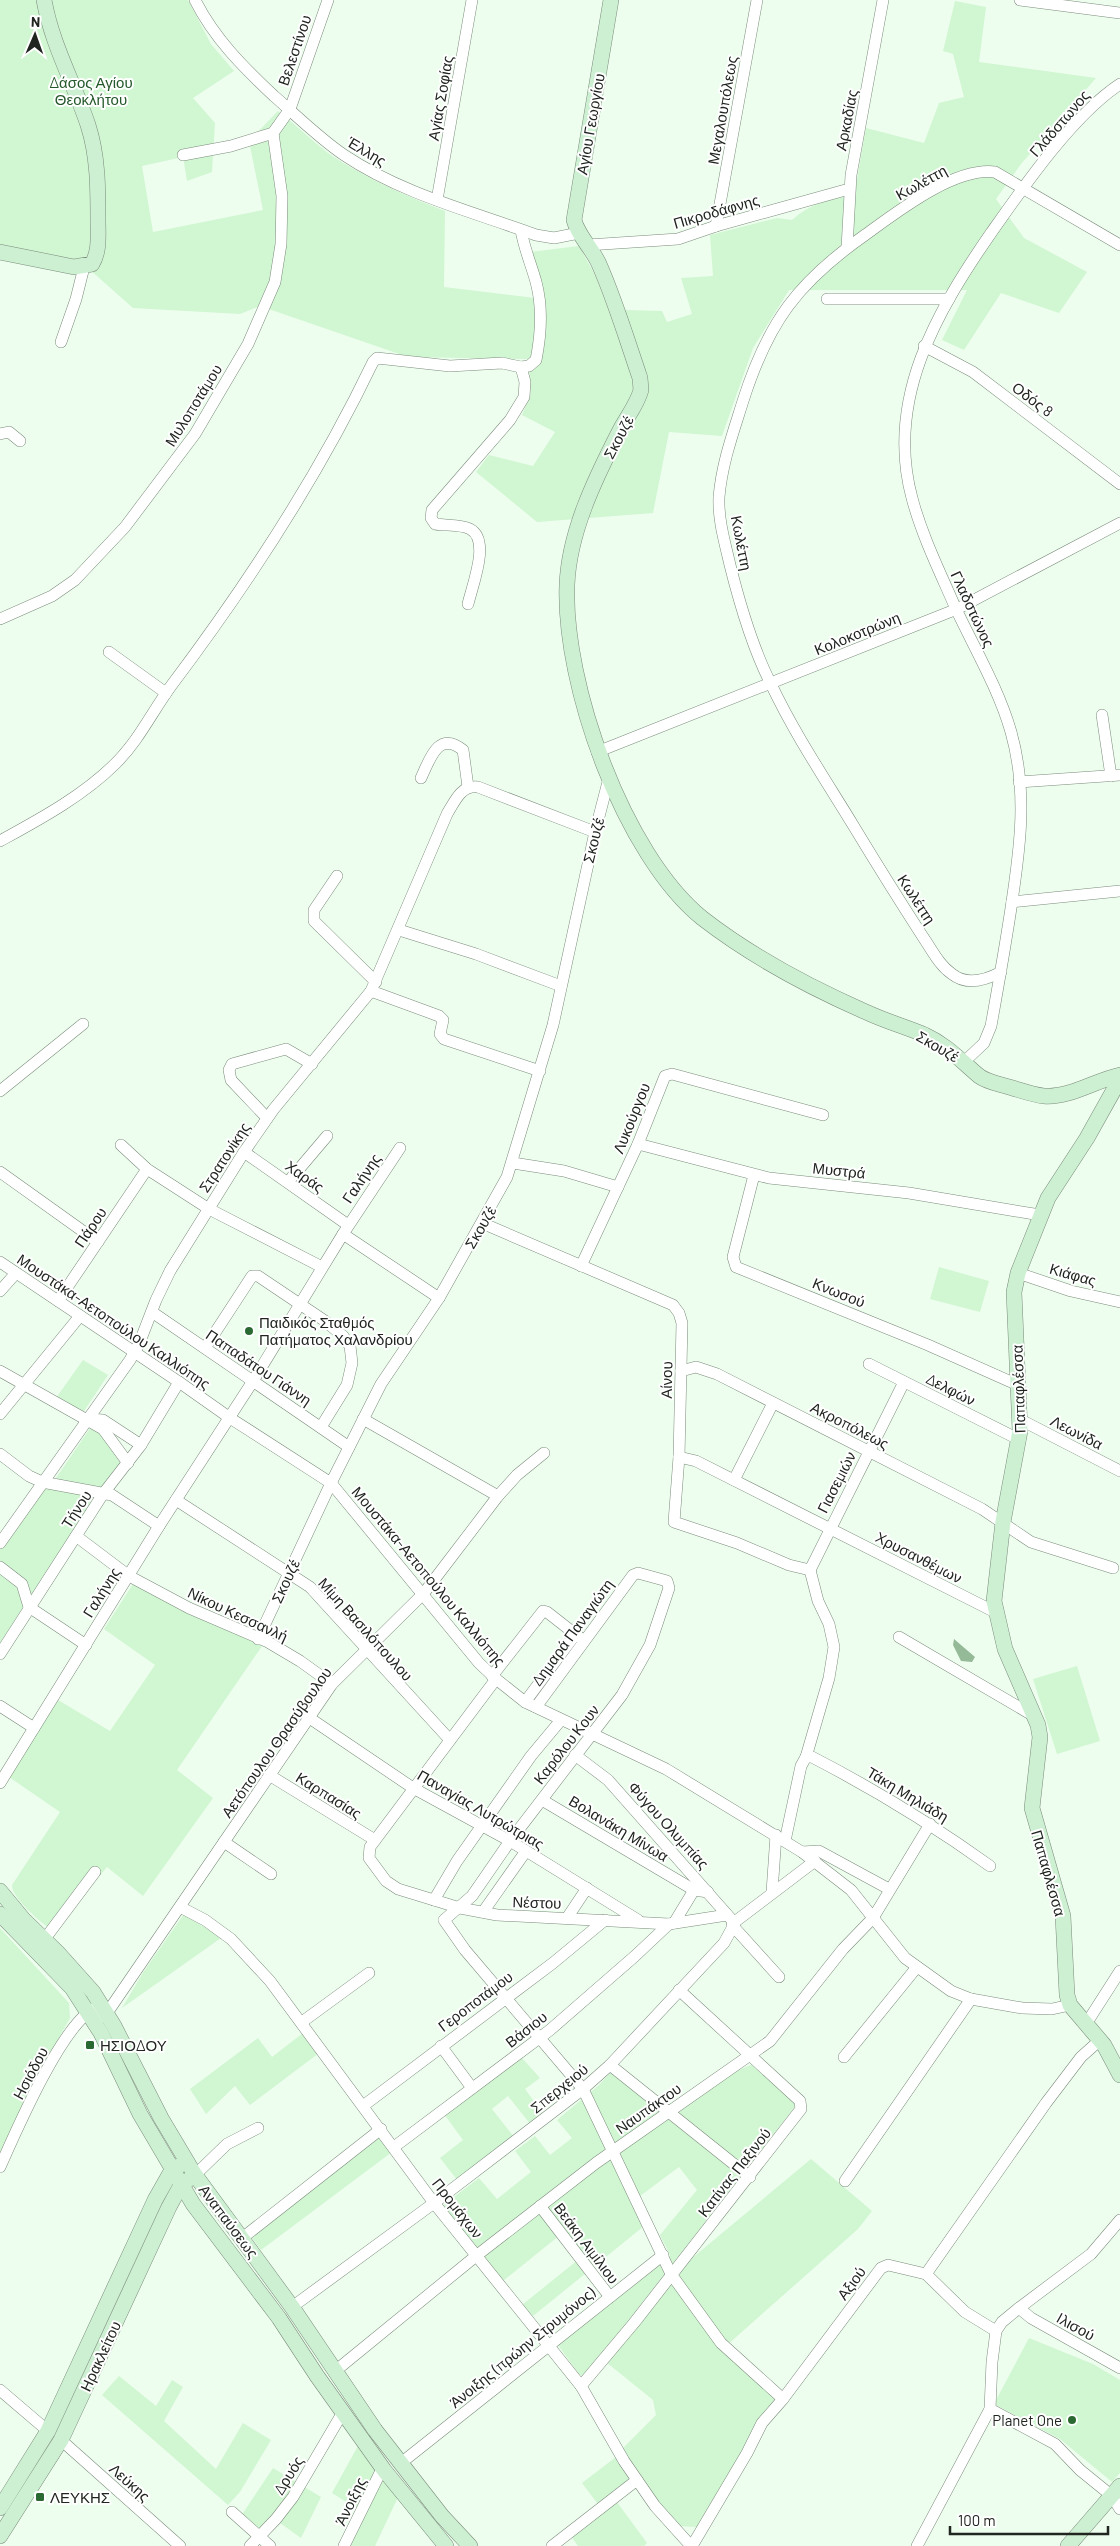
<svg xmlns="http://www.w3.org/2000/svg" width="1120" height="2546" font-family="Barlow,sans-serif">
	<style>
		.green { fill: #d1f6d2 }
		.water { fill: #95ba97 }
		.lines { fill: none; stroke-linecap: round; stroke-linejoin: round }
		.street-casing { stroke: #7c8b7c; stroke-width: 12 }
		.secondary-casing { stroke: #7c8b7c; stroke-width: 16 }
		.street { stroke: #fff; stroke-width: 11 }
		.secondary { stroke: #ccf0d1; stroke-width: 15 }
		.poi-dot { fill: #2a6932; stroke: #fff; stroke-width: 2 }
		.labels { text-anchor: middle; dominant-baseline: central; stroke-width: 4; stroke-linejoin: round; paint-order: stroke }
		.street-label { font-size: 15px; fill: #202520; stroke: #fff }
		.park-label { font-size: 15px; fill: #25592b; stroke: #fff }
		.poi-label { font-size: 15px; fill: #202520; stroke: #fff; text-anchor: start }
	</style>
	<rect width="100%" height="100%" fill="#edfeee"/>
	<!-- green -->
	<g class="green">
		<path d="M0,0H188L211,44L234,71L193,98L215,123L212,172L187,181L183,157L142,166L153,232L263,210L249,141L278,111C295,124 311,140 328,153C364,178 404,195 445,211L444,287L544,299L530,252L579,246L595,275L611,316L625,310L662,311L667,322L692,314L681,278L713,276L710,235L777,218L792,220C808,205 832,197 854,196L866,128L924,143L939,103L964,97L953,54L943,51L955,1L986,7L979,62L1096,78L1021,164L996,199L1024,238L1087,272L1059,313L1001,293L964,350L942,340L967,290H789L753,348L722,436L669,432L653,513L537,522L476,472L489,455L533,466L555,432L522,415L531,393L528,359L408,357L260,306L240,314L133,308L80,261L0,247Z"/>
		<path d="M939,1267L989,1281L980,1312L930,1299Z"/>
		<path d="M83,1360L108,1375L82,1414L56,1398Z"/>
		<path d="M91,1427L106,1437L122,1461L103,1488L62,1481L56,1478Z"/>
		<path d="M46,1487L95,1498L0,1643V1549L41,1490Z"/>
		<path d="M133,1584L262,1646L177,1770L213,1798L143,1896L107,1867L52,1931C41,1922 12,1899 12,1885L60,1812L9,1777L58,1700L110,1731L155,1665L104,1629Z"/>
		<path d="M1077,1666L1100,1741L1057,1754L1033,1679Z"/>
		<path d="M184,1914L221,1938L122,2008L144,1971Z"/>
		<path d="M0,1928L69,2003L70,2018L30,2090L0,2156Z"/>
		<path d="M303,2033L319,2053L250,2105L235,2086L206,2114L190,2089L258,2038L272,2057Z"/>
		<path d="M521,2057L540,2078L525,2089L544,2115L531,2125L508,2096L492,2109L514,2137L458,2181L440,2158L463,2140L444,2114Z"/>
		<path d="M753,2064L796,2105L587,2374L583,2376L579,2374L558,2345L670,2255L660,2235L697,2190L679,2167L632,2202L644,2226L533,2316L522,2305L584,2255L565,2231L503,2281L442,2206L479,2178L497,2199L531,2172L515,2151L535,2136L550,2155L572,2138L557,2120L599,2085L611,2072L669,2117L727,2075Z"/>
		<path d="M379,2135L392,2152L261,2250L250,2235Z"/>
		<path d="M811,2159L872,2211L858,2229L726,2346L779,2396L697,2527L676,2526L653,2498L622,2449L656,2415L653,2400L606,2362L685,2264Z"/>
		<path d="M1029,2338L1093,2364L1120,2380V2473L1112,2482L1060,2439L994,2404Z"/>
		<path d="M119,2376L156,2406L172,2380L183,2387L164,2421L216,2469L243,2423L271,2440L240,2492L228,2505L102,2395Z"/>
		<path d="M359,2444L399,2495L375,2546H349L364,2513L332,2493Z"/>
		<path d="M616,2457L630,2479L611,2494L647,2543L644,2546H578L571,2536L604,2512L582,2483Z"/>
		<path d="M273,2468L321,2497L301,2538L273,2518L257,2530L241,2516Z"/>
	</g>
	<!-- water -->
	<path class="water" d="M954,1639L975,1657L972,1662L961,1661L953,1645Z"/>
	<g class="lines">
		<defs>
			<g id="street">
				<path d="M195,0C214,38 243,67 274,96C297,116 319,138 344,155C402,194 471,211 536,235L554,238L579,233"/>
				<path d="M1020,0L1120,13"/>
				<path d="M183,155L231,146L273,133L290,109L328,0"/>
				<path d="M437,200L472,0"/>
				<path d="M716,226L757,0"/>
				<path d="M588,245L678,239L716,226L849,189"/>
				<path d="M847,248L851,175L883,0"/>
				<path d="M827,299H949"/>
				<path d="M61,342L76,299L84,267"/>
				<path d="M924,346L973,372L1120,484"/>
				<path d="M0,434L9,432L20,441"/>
				<path d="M468,604C472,586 491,540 470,529C460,524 446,526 435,524L431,518L432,510L510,420L524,397L525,382L521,367"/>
				<path d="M0,619L52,596L75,580L125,527L195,434L248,344L275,282L281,244L282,196L273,133"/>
				<path d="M109,652L166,693"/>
				<path d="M1102,715L1111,776"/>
				<path d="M597,752L957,609L1120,523"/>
				<path d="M421,778C430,759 438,730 463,750L468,787"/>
				<path d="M1019,782L1120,775"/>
				<path d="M0,841C40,819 83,796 116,763C139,740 152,712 171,686C247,585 318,477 373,362L377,358L450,366L502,363L521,367L529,366L536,360C541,335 543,308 536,282C531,264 524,248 521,230"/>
				<path d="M337,876L314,910V921L376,982"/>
				<path d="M1012,902L1120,891"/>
				<path d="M399,930L476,954L561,986"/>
				<path d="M1001,972C986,980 967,986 952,974C939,965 932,950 923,937C899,900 876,863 853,825C825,779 794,733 771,684C752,647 740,605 730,565C725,543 718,520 719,497C722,463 733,433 743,401C768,322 798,282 865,235C897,212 954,167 995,172L1120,245"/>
				<path d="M371,991L439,1016L443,1020L440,1034L444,1039L540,1071"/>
				<path d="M965,1061L984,1043L991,1026C998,987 1005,948 1011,908C1020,849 1028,792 1011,732C999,690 975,649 956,609C940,572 922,536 912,498C885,399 937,311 991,233C1024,186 1073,115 1120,84"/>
				<path d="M0,1091L83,1024"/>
				<path d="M267,1118L231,1080L229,1070L232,1064L286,1049L312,1064"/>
				<path d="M638,1144L769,1178L909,1193L1040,1215"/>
				<path d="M121,1145L147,1169L209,1209L322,1267"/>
				<path d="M400,1148L343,1234L439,1298"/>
				<path d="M244,1152L348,1225"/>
				<path d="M513,1163L564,1171L618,1187"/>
				<path d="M0,1172L98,1242"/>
				<path d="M754,1175L733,1257L736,1267L928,1345L1018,1385"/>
				<path d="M288,1182L327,1136"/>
				<path d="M482,1223L673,1305L679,1313L682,1323L679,1457L674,1522L737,1543L789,1565L810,1570"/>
				<path d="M0,1262L179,1382L230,1418L331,1483L479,1663L496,1679L525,1702L666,1769L802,1852L851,1890L905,1958L951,1991L971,1999L1022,2008L1052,2009L1070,2005"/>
				<path d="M581,1266L638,1144L665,1076L672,1074L823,1115"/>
				<path d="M1018,1273L1071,1291L1120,1302"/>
				<path d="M0,1291L16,1273"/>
				<path d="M58,1301L147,1169"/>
				<path d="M152,1312L349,1447"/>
				<path d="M205,1348L252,1276H258L325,1321L343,1336L350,1346L352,1363L347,1385L321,1427"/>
				<path d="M869,1364L1020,1440"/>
				<path d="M0,1371L103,1429L128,1463"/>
				<path d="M681,1371L696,1367L717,1374L982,1509L1031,1542L1113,1568"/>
				<path d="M0,1414L80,1316"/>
				<path d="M88,1419L103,1420L141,1445"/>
				<path d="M363,1419L498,1496"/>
				<path d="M1021,1420L1120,1471"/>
				<path d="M0,1454L29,1476L42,1482L112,1495L159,1526"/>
				<path d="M679,1457L696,1461L995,1612"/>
				<path d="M734,1480L773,1403"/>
				<path d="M176,1500L310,1587L450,1740"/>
				<path d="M76,1536L129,1576L189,1608L268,1642L300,1661L332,1684"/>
				<path d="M0,1543L130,1360L139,1344L156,1300L170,1271L244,1152L273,1110L371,991L447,814C455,801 461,785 478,787L595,832"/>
				<path d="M0,1567L22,1584L29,1607L86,1645"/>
				<path d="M810,1570L904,1382"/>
				<path d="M899,1637L1034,1716"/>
				<path d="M258,1639L331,1483L381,1384L439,1298L507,1177L553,1025L595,832L609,778"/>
				<path d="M0,1654L103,1494L141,1445L179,1382"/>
				<path d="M492,1676L543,1611L547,1612L584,1641"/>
				<path d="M496,1679L370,1847L369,1858L386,1881L398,1889L460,1908L497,1915L669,1924L727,1915"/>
				<path d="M525,1702L575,1635"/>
				<path d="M0,1706L34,1728"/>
				<path d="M536,1707L633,1575L638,1573L667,1581L669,1588L650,1645L622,1695L510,1841L472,1896L444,1920L465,1950L583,2089L671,2274L721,2343L783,2399"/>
				<path d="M308,1717L413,1788L510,1841L638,1920"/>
				<path d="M575,1755L608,1780L731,1919"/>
				<path d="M806,1757H812C874,1789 933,1825 990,1866"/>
				<path d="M269,1775L375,1840"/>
				<path d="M0,1783L159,1526L253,1381L343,1234"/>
				<path d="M542,1800L694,1890L708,1892"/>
				<path d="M785,1841L801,1766L806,1757L829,1678L834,1647L829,1624L818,1601L810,1570"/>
				<path d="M224,1842L271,1874"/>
				<path d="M802,1852L819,1851L889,1889"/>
				<path d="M772,1892L776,1835"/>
				<path d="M434,1900L457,1861L531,1756L561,1720"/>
				<path d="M180,1907L205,1920L231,1939L270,1981L434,2203L581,2386L624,2461L655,2506L691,2546"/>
				<path d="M483,1912L526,1851"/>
				<path d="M567,1918L587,1888"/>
				<path d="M674,1923L694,1890"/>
				<path d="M732,1925L779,1977"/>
				<path d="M44,1940L95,1872"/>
				<path d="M101,2017L107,2013L332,1684L424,1593L498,1496L517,1475L544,1453"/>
				<path d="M302,2022L369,1973"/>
				<path d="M1086,2024L1120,1971"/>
				<path d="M441,2046L472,2088"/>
				<path d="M844,2057L917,1967"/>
				<path d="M610,2065L750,2177"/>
				<path d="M363,2106L553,1963L605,1920"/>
				<path d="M394,2147L550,2030L635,1956L669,1924"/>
				<path d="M0,2167C17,2129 60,2029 93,2009"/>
				<path d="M195,2175L227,2144L258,2128"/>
				<path d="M845,2181L971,1999"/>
				<path d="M540,2206L610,2297"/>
				<path d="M241,2239L381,2129"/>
				<path d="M926,2274L1046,2103L1081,2057L1100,2040"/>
				<path d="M926,2274L965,2312L996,2331"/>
				<path d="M292,2307L434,2203L583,2089L610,2065L724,1943L736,1921L815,1861"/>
				<path d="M1019,2308L1031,2318L1120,2368"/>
				<path d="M334,2372L476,2256L596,2163L770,2041L843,1949L873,1918L930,1824"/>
				<path d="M581,2386L634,2323L801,2109L800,2101L679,1990"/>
				<path d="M0,2390L48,2431"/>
				<path d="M990,2409L1055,2444L1080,2470L1112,2496L1120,2509"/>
				<path d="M61,2440L180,2546"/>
				<path d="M401,2463L663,2255"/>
				<path d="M232,2512L270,2546"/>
				<path d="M250,2546L276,2519L293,2497L343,2412"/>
				<path d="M344,2546L380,2473L384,2470"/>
				<path d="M552,2546L637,2480"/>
				<path d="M692,2546L747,2453L762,2423L783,2399L881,2268L888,2265L926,2274"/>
				<path d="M917,2546L990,2409L992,2362L996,2331L1002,2322L1019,2308L1091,2254L1120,2220"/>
			</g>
			<g id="secondary">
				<path d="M611,0L574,220C578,236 592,248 599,264C615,300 627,340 640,378L641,390C637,405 626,418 619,432C595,479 569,532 567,585C563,684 624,855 702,918C751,956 809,987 866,1012C885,1021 906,1027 925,1035C947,1045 961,1061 979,1076C987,1082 999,1084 1009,1087C1020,1090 1033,1095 1044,1096C1070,1098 1096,1080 1120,1075"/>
				<path d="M0,252L74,267L92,264C100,251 98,234 98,220C98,188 98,156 88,125C74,83 52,45 44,0"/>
				<path d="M1120,1079L1087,1138L1048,1198L1018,1273L1014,1292L1020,1431L1003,1522L994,1601L1005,1649L1038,1725L1040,1737L1032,1808L1063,1916L1067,1995L1070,2005L1104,2045L1120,2075"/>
				<path d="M0,1891L24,1920L59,1954L93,1992L114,2026L161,2118L195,2175L292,2307L375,2430L442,2516L470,2546"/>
				<path d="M0,1914L72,1988L101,2033L140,2114L193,2204L279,2318L317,2376L384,2470L446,2546"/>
				<path d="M0,2508L48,2431L155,2200L172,2170L179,2166"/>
				<path d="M0,2536L61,2440L169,2207L181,2185L188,2180"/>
				<path d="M1068,2546L1120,2486"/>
			</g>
		</defs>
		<!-- street casing -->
		<use href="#street" class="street-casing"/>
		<!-- secondary casing -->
		<use href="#secondary" class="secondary-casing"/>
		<!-- street -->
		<use href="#street" class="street"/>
		<!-- secondary -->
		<use href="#secondary" class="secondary"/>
	</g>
	<!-- markers -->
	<g class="poi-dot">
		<circle cx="249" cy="1331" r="5"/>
		<rect x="85" y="2040" width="10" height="10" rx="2.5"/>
		<circle cx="1072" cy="2420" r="5"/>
		<rect x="35" y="2492" width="10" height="10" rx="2.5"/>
	</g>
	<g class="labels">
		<!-- street labels -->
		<g class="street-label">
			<text transform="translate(294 50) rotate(-71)">Βελεστίνου</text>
			<text transform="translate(440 98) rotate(-80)">Αγίας Σοφίας</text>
			<text transform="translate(722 110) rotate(-80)">Μεγαλουπόλεως</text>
			<text transform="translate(846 120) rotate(-79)">Αρκαδίας</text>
			<text transform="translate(1059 123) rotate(-49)">Γλάδστωνος</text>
			<text transform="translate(590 124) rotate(-80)">Αγίου Γεωργίου</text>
			<text transform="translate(367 151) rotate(31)">Έλλης</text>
			<text transform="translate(921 182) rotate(-29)">Κωλέττη</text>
			<text transform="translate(716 211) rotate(-16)">Πικροδάφνης</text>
			<text transform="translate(1033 399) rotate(37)">Οδός 8</text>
			<text transform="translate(193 405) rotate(-58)">Μυλοποτάμου</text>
			<text transform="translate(618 437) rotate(-62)">Σκουζέ</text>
			<text transform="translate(742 543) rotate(79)">Κωλέττη</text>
			<text transform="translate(973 609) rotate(65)">Γλαδστώνος</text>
			<text transform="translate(857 633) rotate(-22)">Κολοκοτρώνη</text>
			<text transform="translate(593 840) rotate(-76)">Σκουζέ</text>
			<text transform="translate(917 899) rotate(57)">Κωλέττη</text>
			<text transform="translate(938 1046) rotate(30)">Σκουζέ</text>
			<text transform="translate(631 1118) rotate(-68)">Λυκούργου</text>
			<text transform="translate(224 1157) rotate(-57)">Στρατονίκης</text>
			<text transform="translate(839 1170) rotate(6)">Μυστρά</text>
			<text transform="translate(305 1176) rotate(35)">Χαράς</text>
			<text transform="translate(361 1178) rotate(-56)">Γαλήνης</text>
			<text transform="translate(90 1227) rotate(-56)">Πάρου</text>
			<text transform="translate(480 1227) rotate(-60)">Σκουζέ</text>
			<text transform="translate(1073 1274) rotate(16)">Κιάφας</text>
			<text transform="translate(839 1292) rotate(22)">Κνωσού</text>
			<text transform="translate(114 1321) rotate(34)">Μουστάκα-Αετοπούλου Καλλιόπης</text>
			<text transform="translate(259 1367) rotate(34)">Παπαδάτου Γιάννη</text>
			<text transform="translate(666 1380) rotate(-89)">Αίνου</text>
			<text transform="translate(951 1389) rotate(27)">Δελφών</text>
			<text transform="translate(1018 1389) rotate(-92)">Παπαφλέσσα</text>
			<text transform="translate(850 1425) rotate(27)">Ακροπόλεως</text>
			<text transform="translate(1077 1432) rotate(27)">Λεωνίδα</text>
			<text transform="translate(836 1482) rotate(-63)">Γιασεμιών</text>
			<text transform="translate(76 1509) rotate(-57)">Τήνου</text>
			<text transform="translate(919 1557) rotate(27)">Χρυσανθέμων</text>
			<text transform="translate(429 1576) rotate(50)">Μουστάκα-Αετοπούλου Καλλιόπης</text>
			<text transform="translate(285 1581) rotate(-65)">Σκουζέ</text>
			<text transform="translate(101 1592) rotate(-58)">Γαλήνης</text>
			<text transform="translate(238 1614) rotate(25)">Νίκου Κεσσανλή</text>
			<text transform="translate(366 1629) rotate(48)">Μίμη Βασιλόπουλου</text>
			<text transform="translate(572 1632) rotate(-54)">Δημαρά Παναγιώτη</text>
			<text transform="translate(276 1742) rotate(-55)">Αετόπουλου Θρασύβουλου</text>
			<text transform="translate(566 1744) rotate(-52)">Καρόλου Κουν</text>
			<text transform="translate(908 1794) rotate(31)">Τάκη Μηλιάδη</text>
			<text transform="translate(329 1795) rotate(32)">Καρπασίας</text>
			<text transform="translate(481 1809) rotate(30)">Παναγίας Λυτρώτριας</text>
			<text transform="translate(669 1825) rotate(48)">Φύγου Ολυμπίας</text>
			<text transform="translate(619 1828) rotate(31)">Βολανάκη Μίνωα</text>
			<text transform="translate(1049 1873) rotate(74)">Παπαφλέσσα</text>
			<text transform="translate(537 1902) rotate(2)">Νέστου</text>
			<text transform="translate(475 2001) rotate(-37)">Γεροποτάμου</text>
			<text transform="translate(526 2029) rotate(-38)">Βάσιου</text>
			<text transform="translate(30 2073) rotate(-62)">Ησιόδου</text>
			<text transform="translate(559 2088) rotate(-39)">Σπερχειού</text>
			<text transform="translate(648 2108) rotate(-35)">Ναυπάκτου</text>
			<text transform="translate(734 2172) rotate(-52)">Κατίνας Παξινού</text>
			<text transform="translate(458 2208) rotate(52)">Προμάχων</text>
			<text transform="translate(229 2221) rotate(53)">Αναπαύσεως</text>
			<text transform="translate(587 2243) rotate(53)">Βεάκη Αιμίλιου</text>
			<text transform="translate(851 2283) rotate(-54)">Αξιού</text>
			<text transform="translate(1076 2326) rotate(29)">Ιλισού</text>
			<text transform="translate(522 2347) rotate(-39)">Άνοιξης (πρώην Στρυμόνος)</text>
			<text transform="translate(100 2356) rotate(-65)">Ηρακλείτου</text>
			<text transform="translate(288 2475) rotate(-58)">Δρυός</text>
			<text transform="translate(130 2482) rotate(42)">Λεύκης</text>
			<text transform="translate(350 2501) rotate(-64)">Άνοιξης</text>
		</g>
		<!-- park labels -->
		<g class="park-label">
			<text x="91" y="82">Δάσος Αγίου<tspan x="91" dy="17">Θεοκλήτου</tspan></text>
		</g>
		<!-- poi labels -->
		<g class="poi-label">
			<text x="259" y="1322">Παιδικός Σταθμός<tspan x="259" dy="17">Πατήματος Χαλανδρίου</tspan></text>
			<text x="100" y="2045">ΗΣΙΟΔΟΥ</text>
			<text x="1062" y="2420" text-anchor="end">Planet One</text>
			<text x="50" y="2497">ΛΕΥΚΗΣ</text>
		</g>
	</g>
	<!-- north arrow -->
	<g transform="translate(35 35) rotate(2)" stroke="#ffffff" stroke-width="4" paint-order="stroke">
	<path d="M0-4L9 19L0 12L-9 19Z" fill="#202520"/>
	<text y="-8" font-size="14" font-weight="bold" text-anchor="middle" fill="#202520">N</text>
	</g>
	<!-- scale -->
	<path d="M950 2526v8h158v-8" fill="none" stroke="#202520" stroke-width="2.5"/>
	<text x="958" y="2526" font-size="15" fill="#202520" stroke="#ffffff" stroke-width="4" paint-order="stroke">100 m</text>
</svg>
